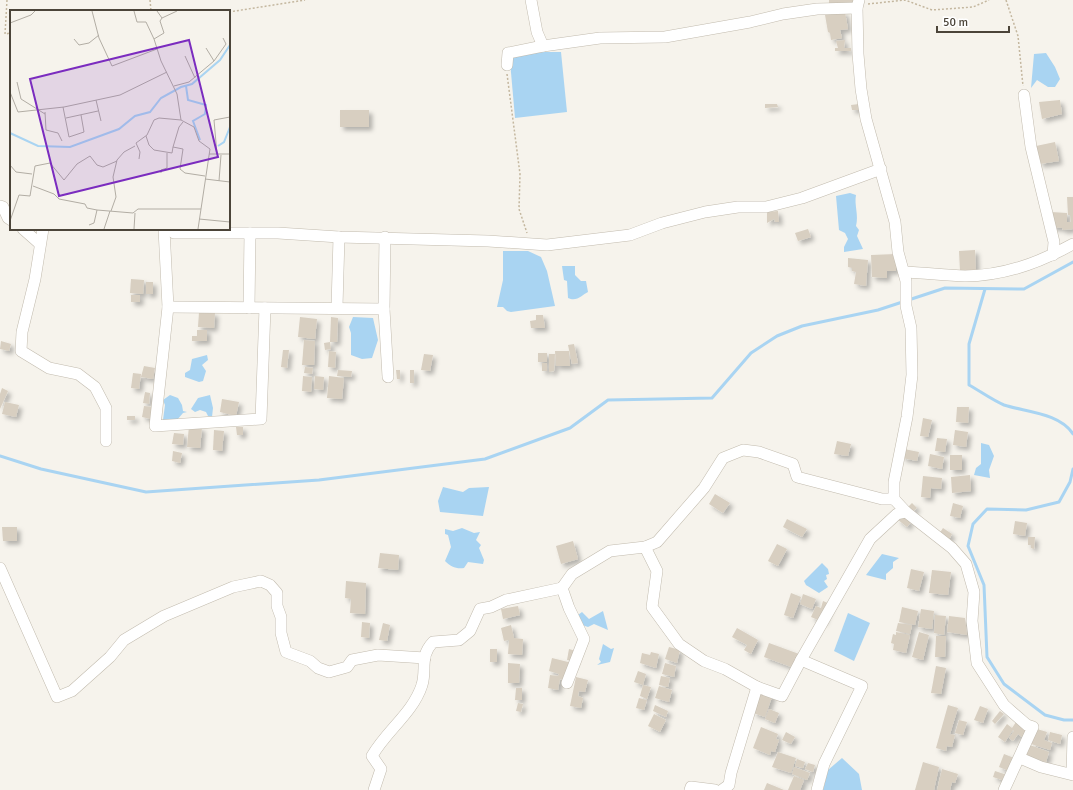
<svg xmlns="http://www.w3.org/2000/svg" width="1073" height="790" font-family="Signika,sans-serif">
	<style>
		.water { fill: #a9d4f2 }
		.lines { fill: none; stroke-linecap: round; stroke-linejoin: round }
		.stream { stroke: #a9d4f2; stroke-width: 3 }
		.building { fill: #d8cfc1; filter: url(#shadow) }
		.street-casing { stroke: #c2bbae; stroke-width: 12 }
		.path { stroke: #c4b79f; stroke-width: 1.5; stroke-dasharray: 2 2; stroke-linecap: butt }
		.street { stroke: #fff; stroke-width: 11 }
		.inset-river { fill: none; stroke: #a9d4f2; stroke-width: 2 }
		.inset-road { fill: none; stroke: #b2ada4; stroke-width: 1 }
		.view { fill: #7b2cbf; fill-opacity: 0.15; stroke: #7b2cbf; stroke-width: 2 }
		.inset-edge { fill: none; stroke: #4b4439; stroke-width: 2 }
	</style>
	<defs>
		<filter id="shadow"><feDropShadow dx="3.5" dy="3.5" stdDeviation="2" flood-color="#0004"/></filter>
	</defs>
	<rect width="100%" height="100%" fill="#f6f3ec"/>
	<!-- water -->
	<g class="water">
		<path d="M545,52H561L567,112L515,118L510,61L516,54Z"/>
		<path d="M1046,53L1055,67L1060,79L1055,87H1048L1037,80L1031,88L1034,54Z"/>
		<path d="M850,193L856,195C854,205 859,215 856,226L859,230L857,236L863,249L844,252V247L848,239L845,233L839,230L836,196Z"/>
		<path d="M503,251H528L541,257L547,271L555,306L511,312L507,311L503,307H497L503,280Z"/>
		<path d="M562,266H575V275L581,281H586L588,292C582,295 577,302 568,298L567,281L564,280Z"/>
		<path d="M353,317L373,318L378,340L372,358L362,359L351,355V333L349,327Z"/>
		<path d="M207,355L208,360L202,365L206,371L203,381L199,382L185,377V373L190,370L192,359Z"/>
		<path d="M170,395L178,398L182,405L183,411L187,412L183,413L177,420L165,421L163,420L165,405L163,400Z"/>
		<path d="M210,395L213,408L212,417L208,416L206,412L200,410L195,412L191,409L198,398Z"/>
		<path d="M981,443L989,445L994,456L989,470L990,478L974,475L976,468L981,464Z"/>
		<path d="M443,487L463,492L469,488L489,487L483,516L440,512L438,501Z"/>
		<path d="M462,528L474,533L480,532L476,540L481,545L479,548L484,560L483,564L468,562L464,568C456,569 451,567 445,561L451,547L448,535L445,534V529L453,531Z"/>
		<path d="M882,554L899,558L893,562V568L886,574V580L866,575Z"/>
		<path d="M822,563L828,569L829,574L826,575L827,579L824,581L828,587L819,593L806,585L804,581Z"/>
		<path d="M603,611L608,630L594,624L588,627L582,625L578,615L582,612L589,619Z"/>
		<path d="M848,613L870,623L854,661L834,651Z"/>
		<path d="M603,644L611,649L614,648L610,662L597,665L601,662L599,659Z"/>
		<path d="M842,758L859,774L862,790H823L828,770Z"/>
	</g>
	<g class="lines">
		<!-- stream -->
		<g class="stream">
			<path d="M985,289L969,344V385C980,391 992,400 1004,405C1026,412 1060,413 1073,434"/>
			<path d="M0,456L41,469L146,492L319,480L485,459L570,428L608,400L712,398L751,353L777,336L802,326L878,310L945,288L1024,289L1073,262"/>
			<path d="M1073,469L1070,482L1059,502L1026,510L987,509L973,524L968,546L984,585L987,657L1004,684L1045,715L1064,720H1073"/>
		</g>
	</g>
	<!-- building -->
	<g class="building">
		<path d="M829,0H854L855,6H829Z"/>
		<path d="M845,12L848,29L840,30L842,38L831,40L830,33L828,32L825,15Z"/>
		<path d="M845,40L844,48H851V51H835V48H838L836,41Z"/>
		<path d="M1060,100L1062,114L1042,119L1039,102Z"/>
		<path d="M765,104H777L778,107L765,108Z"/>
		<path d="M859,104L860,110H852L851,105Z"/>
		<rect x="340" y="110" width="29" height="17"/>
		<path d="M1055,142L1059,161L1040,164L1036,146Z"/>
		<path d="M1067,197H1073V229L1063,230L1062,228L1051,227V212L1067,213V222H1071L1070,215H1068Z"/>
		<path d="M778,211L779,222H775L774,219L767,223V212Z"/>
		<path d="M808,229L811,237L798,241L795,233Z"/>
		<path d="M975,250L976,271H960L959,251Z"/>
		<path d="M896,254V271H887V278L872,277L871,255Z"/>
		<path d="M848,258L868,260L866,286L854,284L856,272L852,271V268L848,267Z"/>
		<path d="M131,279L144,280L143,294L130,293Z"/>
		<rect x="146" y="282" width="7" height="12"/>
		<rect x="131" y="295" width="9" height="7"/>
		<path d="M199,312L215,313L214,328L198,327Z"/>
		<path d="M536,315H543L545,328H531L530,321L536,320Z"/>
		<path d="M300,317L317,319L315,339L298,337Z"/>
		<path d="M331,317L338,318L337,342H330Z"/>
		<path d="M197,330H207V341H192V336H197Z"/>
		<path d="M304,340L315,341L314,365H302Z"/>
		<path d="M1,341L11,344L9,351L0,349Z"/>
		<path d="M330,342L331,349L325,350L324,343Z"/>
		<path d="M574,344L578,363L572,364L568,345Z"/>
		<path d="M283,350H289L287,368L281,367Z"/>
		<path d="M329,351L336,352L335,368L328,367Z"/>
		<path d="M555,351H569L570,366H556Z"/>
		<rect x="538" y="353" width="9" height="9"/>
		<path d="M424,354L433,355L430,371L421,370Z"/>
		<path d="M549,354H555L554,371L549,372Z"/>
		<rect x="542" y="363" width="5" height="8"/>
		<path d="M144,366L155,368L153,379L141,377Z"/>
		<path d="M305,367L313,368L312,374L304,373Z"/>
		<path d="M338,370L352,371L351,377L337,376Z"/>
		<path d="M396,370H400V379H397Z"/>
		<rect x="410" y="370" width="4" height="13"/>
		<path d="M133,373L141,374L139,389L131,388Z"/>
		<path d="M303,376L312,377L311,392L302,391Z"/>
		<path d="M315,376L324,377L323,390L314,389Z"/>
		<path d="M329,376L344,378L342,399L327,398Z"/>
		<path d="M2,388L8,391L0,409V394Z"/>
		<path d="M145,392L150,393L149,404L143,403Z"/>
		<path d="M222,399L239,402L236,416L220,412Z"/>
		<path d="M5,402L19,405L16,417L2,414Z"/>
		<path d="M144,406L153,407L151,419L142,417Z"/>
		<path d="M957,407H969L968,423L956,422Z"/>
		<rect x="127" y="416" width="8" height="4"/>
		<path d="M923,418L932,420L928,437L920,436Z"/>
		<path d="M189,426L202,428L200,448L187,447Z"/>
		<path d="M236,427H243V435H237Z"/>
		<path d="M214,430L224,431L222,451L213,450Z"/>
		<path d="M955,430L968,432L966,447L953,445Z"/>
		<path d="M174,433L184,434L183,445L172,444Z"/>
		<path d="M937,438L947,439L945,452L935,451Z"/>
		<path d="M837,441L851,444L848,456L834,454Z"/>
		<path d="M904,449L919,452L917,461L902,458Z"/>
		<path d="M173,451L182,453L180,463L172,461Z"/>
		<path d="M930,454L944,457L942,469L928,466Z"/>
		<rect x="950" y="455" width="12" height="15"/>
		<path d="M970,475L971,491L952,493L951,477Z"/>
		<path d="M923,476L942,478L941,489L931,488L930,498L921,497Z"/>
		<path d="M715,494L730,503L723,513L709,504Z"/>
		<path d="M912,503L917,508L912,512L908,507Z"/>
		<path d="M953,503L963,506L960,518L950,516Z"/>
		<path d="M901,514L911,522L907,527L897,519Z"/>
		<path d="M787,519L807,529L802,537L783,527Z"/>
		<path d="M1015,521L1027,523L1025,536L1013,534Z"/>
		<path d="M2,527H17V541H3Z"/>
		<path d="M943,528L952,534L949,540L939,534Z"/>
		<path d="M1028,537H1035L1034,549L1031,548V545H1028Z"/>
		<path d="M573,541L578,559L561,564L556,546Z"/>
		<path d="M777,544L787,549L778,566L768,561Z"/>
		<path d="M380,553L399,555L398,570L378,568Z"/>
		<path d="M911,569L924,572L919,591L907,588Z"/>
		<path d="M932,570L951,572L948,595L929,593Z"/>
		<path d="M346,581L366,583L365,614L350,613L351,599L345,598Z"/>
		<path d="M791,593L801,597L793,618L784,615Z"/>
		<path d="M803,594L816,599L812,609L800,604Z"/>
		<path d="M823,601L830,604L823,622L811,617L816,606L821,608Z"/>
		<path d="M518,606L520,615L503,619L501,609Z"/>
		<path d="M902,607L918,611L915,625L899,622Z"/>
		<path d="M921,609L934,611L932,629L918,627Z"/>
		<path d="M935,615L946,616L944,635L934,633Z"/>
		<path d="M949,616L965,618L967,635L947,632Z"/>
		<path d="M362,622L370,623L369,638L361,637Z"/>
		<path d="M383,623L390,625L387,641L379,640Z"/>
		<path d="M898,623L912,625L910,634L896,631Z"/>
		<path d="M511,625L514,638L523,639L522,655L508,654L509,640L504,641L501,628Z"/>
		<path d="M737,628L758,640L751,654L744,650L747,645L732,637Z"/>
		<path d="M896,632L910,635L906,653L893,650L894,644L891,643L893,634L896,635Z"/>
		<path d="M919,632L929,635L923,660L912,657Z"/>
		<path d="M936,636H946L945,657H935Z"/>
		<path d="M769,643L799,654L794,668L764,657Z"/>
		<path d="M669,647L680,650L677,663L665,659Z"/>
		<rect x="490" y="649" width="7" height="13"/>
		<path d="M569,649L576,651L573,661L567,660Z"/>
		<path d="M651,652L659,654L656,668L640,663L642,653L650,655Z"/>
		<path d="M552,658L572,663L563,680L560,679L558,690L548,688L550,675L558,676L559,674L549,671Z"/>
		<path d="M508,663L520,664L519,683H508Z"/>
		<path d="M665,663L676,666L674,677L662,674Z"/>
		<path d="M936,666L946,668L941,694L931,693Z"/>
		<path d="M638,671L646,674L643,685L634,682Z"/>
		<path d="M661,676L670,678L668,687L659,685Z"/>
		<path d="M576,677L588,680L585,692L579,691L578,696L583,698L581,708L570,706Z"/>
		<path d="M643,685L651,687L647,699L640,696Z"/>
		<path d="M659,686L672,690L669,702L655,698Z"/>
		<path d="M516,688H522V700H515Z"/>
		<path d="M759,690L773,694L765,717L753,713Z"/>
		<path d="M639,698L647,700L644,710L636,708Z"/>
		<path d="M518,703L523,704L521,712L516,711Z"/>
		<path d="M655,705L668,711L666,717L653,711Z"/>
		<path d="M948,705L958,708L950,734L955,735L952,747L947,746L946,751L936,748Z"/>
		<path d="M980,706L988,709L983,723L974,720Z"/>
		<path d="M769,709L779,713L775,723L765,719Z"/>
		<path d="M1000,711L1004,714L995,724L992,721Z"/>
		<path d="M654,714L666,720L660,732L648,726Z"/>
		<path d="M959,720L967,722L963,735L955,733Z"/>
		<path d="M1016,722L1027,730L1022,737L1018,734L1013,741L1009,738L1014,731L1013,730L1005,742L998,737L1007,724L1012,728Z"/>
		<path d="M761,727L778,734L776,739L779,740L775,752L771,751L770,755L753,748Z"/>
		<path d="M1037,729L1047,732L1044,740L1052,743L1050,750L1031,744Z"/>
		<path d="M786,732L795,737L791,744L782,740Z"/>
		<path d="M1050,732L1062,735L1060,744L1048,740Z"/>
		<path d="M1030,745L1049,752L1046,762L1026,755Z"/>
		<path d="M778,752L796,758L791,773L772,767Z"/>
		<path d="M1004,754L1014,758L1009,771L999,767Z"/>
		<path d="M797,759L805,762L803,768L795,766Z"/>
		<path d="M923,762L939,767L934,790H915Z"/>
		<path d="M808,763L815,765L813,772L805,769Z"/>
		<path d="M794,767L810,773L807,780L792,774Z"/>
		<path d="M942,769L958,774L955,783L952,782L950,790H937Z"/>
		<path d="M995,771L1007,775L1005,781L993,777Z"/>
		<path d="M794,776L804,780L800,790H788Z"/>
		<path d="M767,783L784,790H764Z"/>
	</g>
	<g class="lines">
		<defs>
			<g id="street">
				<path d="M531,0L537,32L543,46L600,38L665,37L750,22L783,14L817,9L857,8"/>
				<path d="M859,0L857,8L858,54L861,89L866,119L895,222L898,252L906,281V306L911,328L912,375L907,417L894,482V499L906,512L952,548L966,564L974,592L972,621L977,663L1004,705L1027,725L1033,727L1004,790"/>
				<path d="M507,65L508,53L543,46"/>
				<path d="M1024,95L1031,147L1054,242L1053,255"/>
				<path d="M0,206L3,207L8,218L11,220"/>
				<path d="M23,229L40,244"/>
				<path d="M43,229L35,279L22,332L21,351L49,368L78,374L95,387L106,408V441"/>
				<path d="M164,229L168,307L155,426L261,419L265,308"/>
				<path d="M169,229L174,233H278L339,237L488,241L547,245L630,235L662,223L705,212L738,207H766L802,198L881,169"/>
				<path d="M385,237L384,309L388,377"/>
				<path d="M904,272C924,273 945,275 965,276C1003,276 1041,262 1073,244"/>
				<path d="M168,307L384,309"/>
				<path d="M337,307L339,237"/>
				<path d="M249,308L250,233"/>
				<path d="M645,547L657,571L652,607L679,644L704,661L725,669L757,687L782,696L801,660L862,686L824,764L817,790"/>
				<path d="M0,568L57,697L72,691L110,657L124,640L164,616L233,587L261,581L270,585L277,593V606L281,617V633L286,652L310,661L318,668L329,672L347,667L352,660L378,655L425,658"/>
				<path d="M801,660L870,539L897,514L906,512"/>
				<path d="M567,683L584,639L569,608L562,588L572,574L610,551L645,547L657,542L704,488L723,458L743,450L759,452L793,464L797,477L882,499H894"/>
				<path d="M1020,758L1041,767L1073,775"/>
				<path d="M1072,774L1073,737"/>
				<path d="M374,790L381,769L372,756C386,731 413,713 422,685C427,668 419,657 433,642L459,640L470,631L480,609L491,607L506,600L562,588"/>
				<path d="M690,790L691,787L715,790"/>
				<path d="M722,790L729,785L731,773L757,687"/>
			</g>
		</defs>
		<!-- street casing -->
		<use href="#street" class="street-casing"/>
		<!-- path -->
		<g class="path">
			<path d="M7,0L5,34L11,33"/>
			<path d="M150,0L151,11"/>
			<path d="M1006,0L1018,36L1023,86"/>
			<path d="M868,4L905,0L932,10L973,7L989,0"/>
			<path d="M229,12L305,0"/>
			<path d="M507,74L520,174L519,209L527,233"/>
		</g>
		<!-- street -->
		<use href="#street" class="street"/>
	</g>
	<!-- overview -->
	<g transform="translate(10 10)">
		<rect width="220" height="220" fill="#f6f3ec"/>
		<path class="inset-river" d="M176,76L178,90L196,95L195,104L183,111L190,130M0,123L28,136L60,137L109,119L125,106L140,102L151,88L171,77L182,74L210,50L220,35M208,136L214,132L220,117"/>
		<path class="inset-road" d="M82,1L89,28L102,56L147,39M124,1L127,12H136L144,29M147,1L152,8L150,11L154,23L144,29L151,51L167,84L171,110L184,117L189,131L200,139L188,219M152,8L167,1M0,13L21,5L25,1M64,29L69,35L79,33L89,25M175,46L185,68M204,51L216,34L213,28M7,72L11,89L35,104M164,76L179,72L204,51L196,38M0,82L8,102L54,97L110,85L157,62M86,90L91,111M53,97L59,127L74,122L71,105M35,102L36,120L48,123L52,131M56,108L88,101M136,126L139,135L144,140L162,143L163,137L173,139L170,159L175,163L195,166M163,137L169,117L173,112M199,144H220M207,144L204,110L220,107M129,149L130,142L126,133L137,125L144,110L149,108L171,110M0,155L6,162L22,164M151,163V160L157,158V143M195,169L220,172M209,171L211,145M23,176L44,184L49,189L75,194L77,198L87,200L123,203L128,199H191M101,201L106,187L103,167L107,150L114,142L125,136M189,209L220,212M0,211L9,185L20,186L25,156L40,153L54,170L67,154L80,146L87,155L93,157L107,151M79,215L84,213L87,200M94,219L100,201M124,219L125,203"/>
		<path class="view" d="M179,30L208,147L49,186L20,69Z"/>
		<rect width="220" height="220" class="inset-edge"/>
	</g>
	<!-- scale -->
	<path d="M937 26v6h72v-6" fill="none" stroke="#4b4439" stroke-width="2"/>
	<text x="943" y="26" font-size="12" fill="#4b4439" stroke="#ffffff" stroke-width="3" paint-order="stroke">50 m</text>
</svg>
